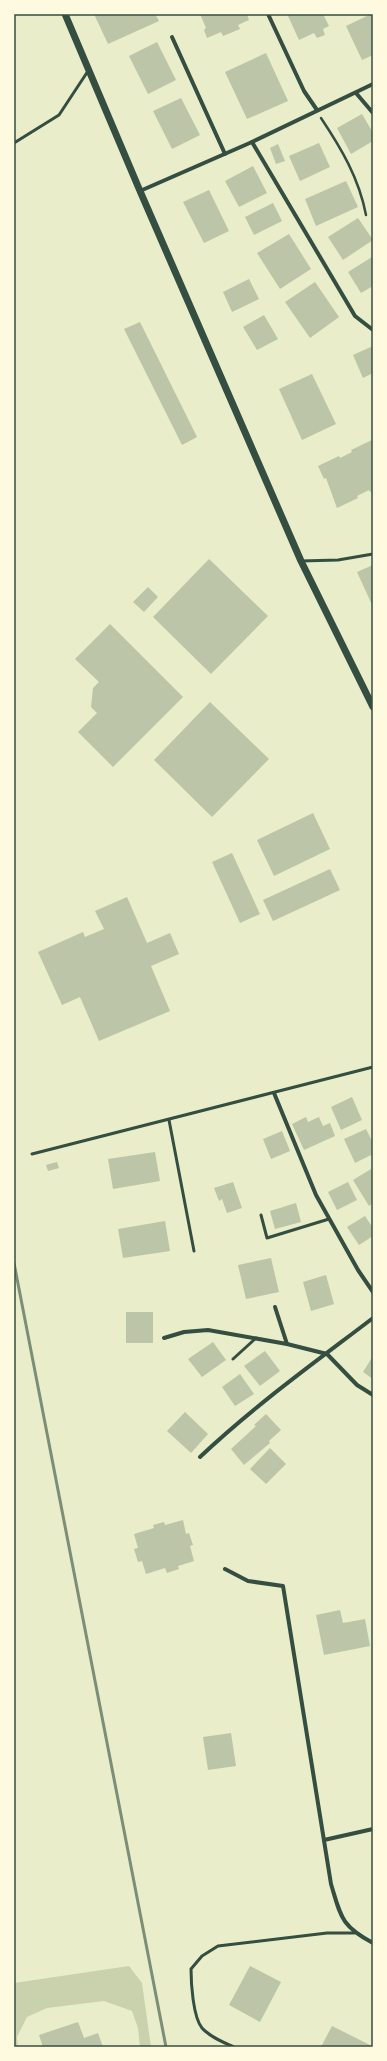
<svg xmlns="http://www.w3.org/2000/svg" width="387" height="2061" font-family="Poppins,sans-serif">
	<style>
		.green { fill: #cad2ad }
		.building { fill: #bcc5a7 }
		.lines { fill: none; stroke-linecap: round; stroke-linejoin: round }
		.path { stroke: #344e41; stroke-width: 2.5 }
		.service { stroke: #344e41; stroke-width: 3 }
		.minor { stroke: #344e41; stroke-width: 4 }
		.tertiary { stroke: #344e41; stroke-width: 7 }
		.rail { stroke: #7c8e77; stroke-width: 3 }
		.neatline { fill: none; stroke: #344e41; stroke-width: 1.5 }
	</style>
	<rect width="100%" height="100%" fill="#e9edc9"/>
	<!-- green -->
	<path class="green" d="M129,1966L142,1983L151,2047H140L138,2028L132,2011L104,2001L47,2008L27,2017L17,2037L18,2047H14V1983Z"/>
	<!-- building -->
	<g class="building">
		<path d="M94,14H155L159,21L108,44Z"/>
		<path d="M200,14H247L249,20L238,25L240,29L223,36L221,32L207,38L204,30L206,28Z"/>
		<path d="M291,14H323L329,26L323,29L325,35L317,38L314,33L299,40L288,16Z"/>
		<path d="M371,14L373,19V55L362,60L346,26Z"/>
		<path d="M157,42L176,80L148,94L129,56Z"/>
		<path d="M266,53L288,101L247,119L225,72Z"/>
		<path d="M181,98L200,135L172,149L153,111Z"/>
		<path d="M362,114L373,133V141L351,154L337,128Z"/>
		<path d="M319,143L330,167L300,181L289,156Z"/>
		<path d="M278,144L285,161L276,164L270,148Z"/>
		<path d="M253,166L267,193L239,207L225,181Z"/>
		<path d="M346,181L358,207L316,226L305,199Z"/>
		<path d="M209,190L229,231L204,243L183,202Z"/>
		<path d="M273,203L282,221L254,235L245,217Z"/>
		<path d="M358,218L373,240L343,260L328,237Z"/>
		<path d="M289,234L311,269L280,289L257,253Z"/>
		<path d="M372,257L373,286L361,293L348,272Z"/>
		<path d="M249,279L259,299L232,312L223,292Z"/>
		<path d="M315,282L339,317L310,338L285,302Z"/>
		<path d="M264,315L278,339L257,350L243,327Z"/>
		<path d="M140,322L197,437L182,445L124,329Z"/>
		<path d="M373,346V373L363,378L353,355Z"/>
		<path d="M312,374L336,424L302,440L279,389Z"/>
		<path d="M372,440L373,491L370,492L369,490L357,496L358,498L337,508L326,478L324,479L318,466L339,456L340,458L352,452L351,450Z"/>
		<path d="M209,559L268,616L211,674L153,617Z"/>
		<path d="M373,565V607L357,572Z"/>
		<path d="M148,587L158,597L144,612L133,602Z"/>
		<path d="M110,624L183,697L113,767L78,732L97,713L91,707L93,688L99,682L75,659Z"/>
		<path d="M210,702L269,759L212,817L154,760Z"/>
		<path d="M313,813L330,849L274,876L257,840Z"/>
		<path d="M232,853L260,914L240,923L212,862Z"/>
		<path d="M330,869L340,890L273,921L263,900Z"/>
		<path d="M127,897L147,943L170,933L179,954L151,966L170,1011L99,1041L80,997L62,1005L38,952L83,932L85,937L104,929L95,911Z"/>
		<path d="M352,1097L362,1120L341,1130L331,1107Z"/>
		<path d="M306,1117L308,1122L319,1117L323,1126L330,1123L335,1136L304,1150L292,1124Z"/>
		<path d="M366,1129L373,1143V1154L355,1163L344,1139Z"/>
		<path d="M282,1131L290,1151L271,1159L263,1139Z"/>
		<path d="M155,1152L160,1181L113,1189L108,1159Z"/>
		<path d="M57,1162L59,1168L48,1171L46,1165Z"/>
		<path d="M371,1169L373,1173V1203L369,1206L353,1180Z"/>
		<path d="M233,1182L242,1208L227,1213L222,1199L219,1201L214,1188Z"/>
		<path d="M348,1182L357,1200L337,1210L328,1192Z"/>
		<path d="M296,1203L301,1222L275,1229L270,1211Z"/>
		<path d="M365,1216L373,1228V1236L359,1245L347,1227Z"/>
		<path d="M165,1221L170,1251L123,1258L118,1229Z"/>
		<path d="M271,1258L279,1292L246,1299L238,1265Z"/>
		<path d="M326,1275L334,1304L311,1311L303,1282Z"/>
		<rect x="126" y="1312" width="27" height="31"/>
		<path d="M213,1342L226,1360L202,1377L188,1359Z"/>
		<path d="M265,1351L280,1371L260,1386L244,1366Z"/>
		<path d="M373,1356V1379L363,1372Z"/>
		<path d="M240,1374L254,1394L235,1406L222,1387Z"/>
		<path d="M185,1412L208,1434L191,1453L167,1431Z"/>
		<path d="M266,1414L281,1430L269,1441L270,1443L244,1465L231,1449L256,1426L254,1425Z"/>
		<path d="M270,1448L286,1464L266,1484L250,1469Z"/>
		<path d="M183,1520L186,1534L189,1533L193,1545L190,1546L194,1561L178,1566L179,1569L167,1573L165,1568L146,1574L142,1561L138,1562L134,1549L138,1548L134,1534L154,1528L153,1525L164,1522L165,1525Z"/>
		<path d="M340,1610L343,1623L365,1619L370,1646L324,1655L316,1615Z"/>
		<path d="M231,1733L236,1766L208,1770L203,1737Z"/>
		<path d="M250,1966L281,1982L260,2022L229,2005Z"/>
		<path d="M78,2022L84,2038L98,2033L103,2047H43L39,2035Z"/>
		<path d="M332,2026L372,2046L371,2047H321Z"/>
	</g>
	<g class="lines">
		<!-- path -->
		<path class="path" d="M321,118C341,148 359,178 366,215"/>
		<!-- service -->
		<g class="service">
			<path d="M14,143L59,115L88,71"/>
			<path d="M301,561L338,560L373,554"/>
			<path d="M169,1120L194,1251"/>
			<path d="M32,1154L373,1067"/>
			<path d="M261,1215L267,1238L329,1219"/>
			<path d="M233,1359L256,1338"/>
			<path d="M234,2047C223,2042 210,2037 202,2028C193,2017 191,1983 191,1969L202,1956L218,1946L327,1933H354"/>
		</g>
		<!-- minor -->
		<g class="minor">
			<path d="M268,14L304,91L317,110"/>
			<path d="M172,37L225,154"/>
			<path d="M356,93L373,113"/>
			<path d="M252,142L355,316L373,330"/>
			<path d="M140,191L252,142L373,84"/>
			<path d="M274,1093L316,1195L358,1270L373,1292"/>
			<path d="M275,1307L287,1344"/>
			<path d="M164,1338L184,1332L208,1330L287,1344L327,1354L357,1385L373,1395"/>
			<path d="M200,1457C254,1406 314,1363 373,1318"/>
			<path d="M225,1569L248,1581L283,1586L331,1884C341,1917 341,1926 373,1943"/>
			<path d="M324,1840L373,1829"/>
		</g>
		<!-- tertiary -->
		<path class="tertiary" d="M65,14L140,191L301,561L373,707"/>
		<!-- rail -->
		<path class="rail" d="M14,1263L166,2047"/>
	</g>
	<!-- border -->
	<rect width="387" height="2061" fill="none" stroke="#fefae0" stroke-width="30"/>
	<rect x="15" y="15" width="357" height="2031" class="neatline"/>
</svg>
